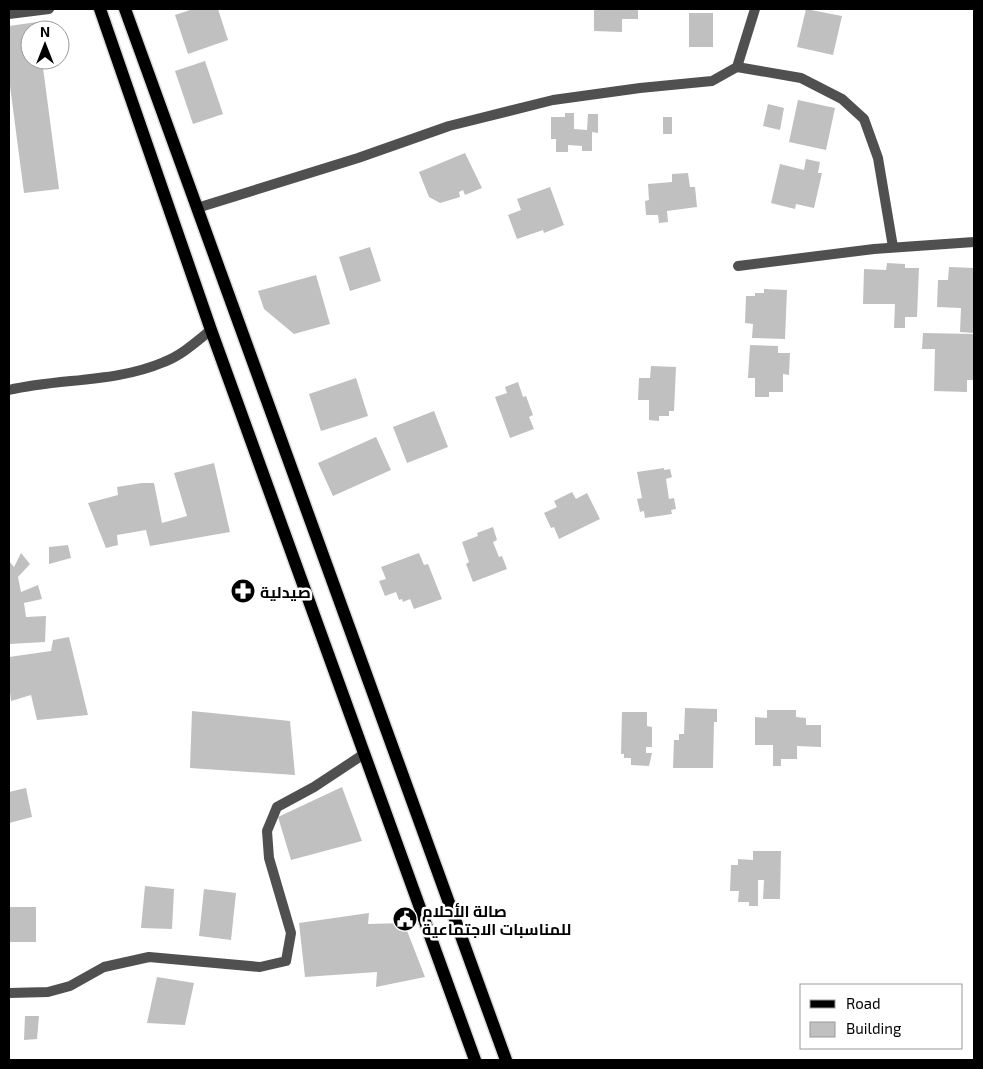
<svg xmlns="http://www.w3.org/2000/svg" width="983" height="1069" font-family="'Exo 2',Cairo,sans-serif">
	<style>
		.building { fill: #c0c0c0 }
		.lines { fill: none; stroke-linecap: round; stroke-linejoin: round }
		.primary-casing { stroke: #dbdbdb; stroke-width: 15 }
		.street { stroke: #505050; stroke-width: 10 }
		.primary { stroke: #000; stroke-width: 12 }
		.labels { text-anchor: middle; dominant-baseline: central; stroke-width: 5; stroke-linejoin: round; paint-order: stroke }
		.poi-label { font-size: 16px; font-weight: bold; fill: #000; stroke: #fff; text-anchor: start }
	</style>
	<rect width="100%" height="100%" fill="#fff"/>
	<!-- building -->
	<g class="building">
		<path d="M193,9H218L228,40L188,54L175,15Z"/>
		<path d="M594,9L638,10V19H622V32L594,31Z"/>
		<path d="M806,9L842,16L833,55L797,47Z"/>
		<rect x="689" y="13" width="24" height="34"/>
		<path d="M37,22L38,30H30V60H42L59,189L24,193L9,78V26Z"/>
		<path d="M205,61L223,114L193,124L175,71Z"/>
		<path d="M798,100L835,108L826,150L789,142Z"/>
		<path d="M768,104L784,108L780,130L763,126Z"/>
		<path d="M565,113H574V129L587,130L588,114H598V133L592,132V151H582V146L568,145V152H556V139H551V117H565Z"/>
		<rect x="663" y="117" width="9" height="17"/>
		<path d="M465,153L482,188L465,195L463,190L459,192L460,197L440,203L429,197L419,172Z"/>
		<path d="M806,159L820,162L818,173H822L814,208L796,204L795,209L771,203L780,164L804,170Z"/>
		<path d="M688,173L690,187H695L697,207L667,211L668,222L659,223L658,215H646L645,201L649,200L648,184L672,182V174Z"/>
		<path d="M550,187L564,225L544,233L543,230L517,239L508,215L521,210L517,199Z"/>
		<path d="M370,247L381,281L350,291L339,257Z"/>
		<path d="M887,263L905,264V268H919L917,317H905V328H894L895,304H863L864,269L886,270Z"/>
		<path d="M949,267L974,268V333L960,332L961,308L937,307L938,280H948Z"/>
		<path d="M316,275L330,324L294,334L264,309L258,291Z"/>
		<path d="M764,289L787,290L785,339L752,338L753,324L745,323L746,296H755V293H764Z"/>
		<path d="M923,333L974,334V380H967V392L934,391L935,349H922Z"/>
		<path d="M750,345L778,346V353H790L789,375L783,374V392H769V397H755V378H748Z"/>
		<path d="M651,366L676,367L674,411H669V416H659V421L649,420V400H638L639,378H650Z"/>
		<path d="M356,378L368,416L321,431L309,394Z"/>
		<path d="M518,382L523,397L526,396L533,415L529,417L534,429L510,438L495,397L507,393L505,387Z"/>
		<path d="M434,411L448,447L407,463L393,427Z"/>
		<path d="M376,437L391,470L333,496L318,463Z"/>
		<path d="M214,463L230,532L150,546L146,530L117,535L118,545L106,548L88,503L118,495L117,487L142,483H154L162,523L187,516L174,473Z"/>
		<path d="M664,468V470L670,469L672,477L666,479L669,499L674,498L676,509L671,510L672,514L645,518L644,511L640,512L637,499L642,498L637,472Z"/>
		<path d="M572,492L576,499L587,493L600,519L559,539L554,527L551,528L544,513L557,507L554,501Z"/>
		<path d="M493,527L497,540L493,542L499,557L502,556L507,569L473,582L466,564L469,562L462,542L478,536L477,533Z"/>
		<path d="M68,545L71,558L49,564V547Z"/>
		<path d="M21,553L30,564L18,577L21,592L38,585L42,599L24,603L26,617L46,616L45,642L9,644V561L14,567Z"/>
		<path d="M419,553L424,565L428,564L442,599L414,609L410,599L403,602L402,599L399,600L396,592L385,596L379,581L386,579L381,567Z"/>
		<path d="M69,637L88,715L37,720L31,695L11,701L9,683V657L51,651L53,640Z"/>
		<path d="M685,708L717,709V722H714L713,768H673L674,740H679V734H684Z"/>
		<path d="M767,710H796V717L806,718V725H821V747L797,746V759H781V766H773V745H755V717L767,718Z"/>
		<path d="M192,711L290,721L295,775L190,768Z"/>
		<path d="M622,712H647V726L652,727V747H646V753H652L649,766L631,765V758H624V754H621Z"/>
		<path d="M342,787L362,841L291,860L278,817Z"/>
		<path d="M26,788L32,817L9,823V792Z"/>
		<path d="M753,851H781L780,899H763L764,880H758V906H749V902H738L739,891H730L731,865H738V859L753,860Z"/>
		<path d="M145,886L174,889L172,929L141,928Z"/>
		<path d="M204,889L236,893L231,940L199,936Z"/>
		<rect x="9" y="907" width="27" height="35"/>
		<path d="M369,913L368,924L404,923L425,977L376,987L377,972L305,977L299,923Z"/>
		<path d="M157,977L194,983L185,1025L147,1023Z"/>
		<path d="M25,1016H39L37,1039L24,1040Z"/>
	</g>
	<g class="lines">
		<defs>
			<g id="primary">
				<path d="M100,9L211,330L475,1060"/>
				<path d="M125,9L506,1060"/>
			</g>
		</defs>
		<!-- primary casing -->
		<use href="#primary" class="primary-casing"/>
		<!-- street -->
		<g class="street">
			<path d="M9,14L49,9"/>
			<path d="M737,67L801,78L842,99L864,119L878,158L893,247"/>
			<path d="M197,208L358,158L449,126L553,100L640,88L712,81L737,67L755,9"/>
			<path d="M738,266L874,249L974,242"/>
			<path d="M9,390C60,378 115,383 164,362C182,355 196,342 211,330"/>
			<path d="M9,993L48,992L70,986L104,967L149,957L260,967L286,961L291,933L269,858L267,831L277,807L314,787L364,754"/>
		</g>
		<!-- primary -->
		<use href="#primary" class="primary"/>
	</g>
	<!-- icons -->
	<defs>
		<symbol id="pharmacy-disc" viewBox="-11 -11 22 22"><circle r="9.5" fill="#000" stroke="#fff"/><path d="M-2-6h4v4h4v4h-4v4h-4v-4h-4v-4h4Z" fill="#fff"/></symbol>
		<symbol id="civic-disc" viewBox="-11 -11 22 22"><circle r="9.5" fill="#000" stroke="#fff"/><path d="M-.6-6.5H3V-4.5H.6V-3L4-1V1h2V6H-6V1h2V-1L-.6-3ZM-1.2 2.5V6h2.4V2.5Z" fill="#fff"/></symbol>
	</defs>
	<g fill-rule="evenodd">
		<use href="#pharmacy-disc" x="229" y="577" width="28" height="28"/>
		<use href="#civic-disc" x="391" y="905" width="28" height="28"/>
	</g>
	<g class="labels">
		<!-- poi labels -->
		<g class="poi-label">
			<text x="260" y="591">صيدلية</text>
			<text x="422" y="910">صالة الأحلام<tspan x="422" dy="18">للمناسبات الاجتماعية</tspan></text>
		</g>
	</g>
	<!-- border -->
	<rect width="983" height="1069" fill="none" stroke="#000000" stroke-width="20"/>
	<!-- legend -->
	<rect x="800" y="984" width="162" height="65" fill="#ffffff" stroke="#999999"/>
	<rect x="810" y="1000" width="25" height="8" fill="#000000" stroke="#999999"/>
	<text x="846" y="1009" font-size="15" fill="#000000">Road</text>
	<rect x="810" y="1022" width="25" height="15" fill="#c0c0c0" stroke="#999999"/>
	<text x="846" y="1034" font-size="15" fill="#000000">Building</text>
	<!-- north arrow -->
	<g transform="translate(45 45)"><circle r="24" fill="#ffffff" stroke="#999999"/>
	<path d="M0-4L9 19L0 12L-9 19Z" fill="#000000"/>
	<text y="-8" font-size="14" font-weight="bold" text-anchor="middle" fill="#000000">N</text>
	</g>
</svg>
